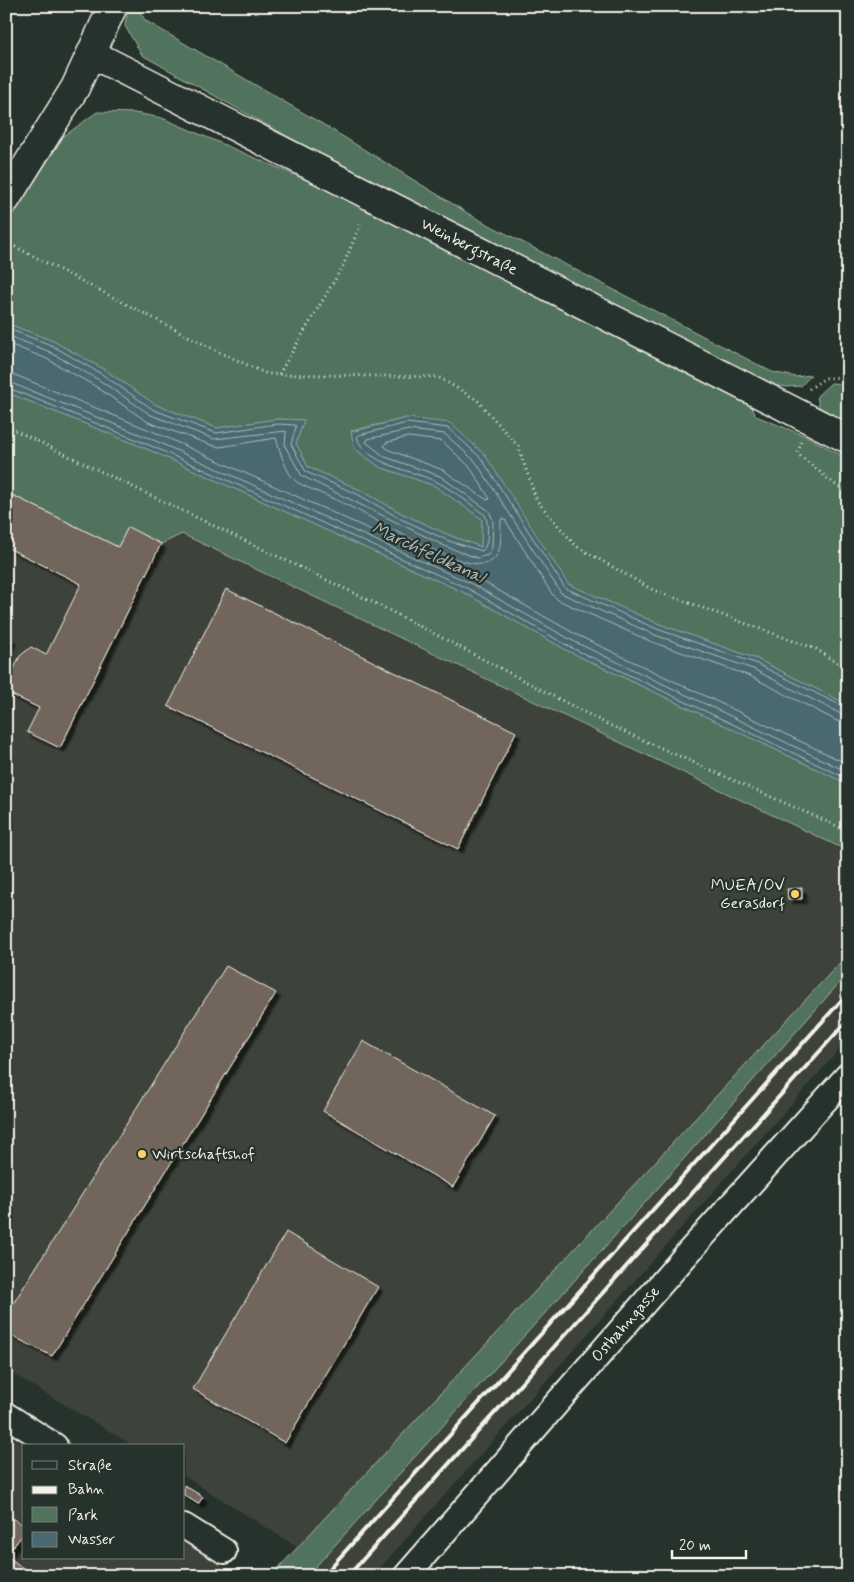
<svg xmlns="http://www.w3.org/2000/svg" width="854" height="1582" font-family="Mynerve,sans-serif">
  <defs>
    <filter id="shadow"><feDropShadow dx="4.5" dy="4.5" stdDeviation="1" flood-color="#0009"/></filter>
  </defs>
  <rect width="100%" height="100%" fill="#26332d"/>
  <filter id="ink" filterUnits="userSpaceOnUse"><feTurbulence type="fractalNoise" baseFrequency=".02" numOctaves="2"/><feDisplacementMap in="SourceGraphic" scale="10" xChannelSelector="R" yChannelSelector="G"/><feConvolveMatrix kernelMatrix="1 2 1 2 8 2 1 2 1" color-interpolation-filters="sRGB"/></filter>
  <g filter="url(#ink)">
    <g fill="#3d423b">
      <path d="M 6,451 L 848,851 L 848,954 L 299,1548 L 184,1476 L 184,1446 L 134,1446 L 6,1370 Z"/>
      <path d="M 848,973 L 848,1040 L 373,1576 L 307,1576 Z"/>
      <path d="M 6,1433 L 26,1446 L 24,1446 L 24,1558 L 184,1558 L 184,1542 L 238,1576 L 6,1576 Z"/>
    </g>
    <g fill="#51725c" stroke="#a2b2a2">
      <path d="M 128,6 L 135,6 L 146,21 L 324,125 L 474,217 L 772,372 L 796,377 L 811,375 L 801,386 L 786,387 L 769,385 L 365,180 L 142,55 L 125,26 Z"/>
      <path d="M 97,112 L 135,113 L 162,118 L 304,179 L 378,213 L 748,399 L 756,416 L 808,437 L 848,459 L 848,705 L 757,659 L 659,624 L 568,584 L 545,549 L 407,418 L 351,431 L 355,449 L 380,467 L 435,486 L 482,519 L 481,547 L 451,536 L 403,514 L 360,490 L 308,467 L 296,443 L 304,420 L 277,419 L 217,428 L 156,405 L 105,370 L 53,341 L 6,323 L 6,225 L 64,136 Z"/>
      <path d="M 831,383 L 848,384 L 848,423 L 819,407 L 817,396 Z"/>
      <path d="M 6,392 L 145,448 L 465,593 L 568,651 L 848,784 L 848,851 L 182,534 L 161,544 L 128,528 L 118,547 L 6,492 Z"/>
      <path d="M 848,954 L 848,973 L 650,1197 L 307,1576 L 271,1576 Z"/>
    </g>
    <path fill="#4a6870" stroke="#8e9fa0" d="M 6,323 L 53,341 L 105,370 L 156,405 L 217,428 L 277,419 L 304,420 L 296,443 L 308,467 L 360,490 L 403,514 L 451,536 L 481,547 L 482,519 L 435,486 L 380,467 L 355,449 L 351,432 L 407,418 L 450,423 L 485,455 L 568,584 L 659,624 L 757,659 L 848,705 L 848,784 L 568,651 L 465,593 L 145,448 L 6,392 Z"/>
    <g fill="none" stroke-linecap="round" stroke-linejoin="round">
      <g stroke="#b0bab8" stroke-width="1">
        <path d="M 6,328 L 51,345 L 103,375 L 154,410 L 216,433 L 277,424 L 295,425 L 296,427 L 291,444 L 306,472 L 357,494 L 401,519 L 449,541 L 482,551 C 489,546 489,523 485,515 C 470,504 453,490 437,482 C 415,471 364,464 357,437 L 359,435 L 407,423 L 448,428 L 481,458 L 565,588 L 657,629 L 755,663 L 848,709"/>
        <path d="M 6,335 L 48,351 L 99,380 L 151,415 L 214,439 L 286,431 L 285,446 L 302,476 L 447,547 L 477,558 L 488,555 L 492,548 L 493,520 L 489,511 L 440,476 L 385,457 L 366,442 L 368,439 L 408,430 L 445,434 L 476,462 L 561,593 L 655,635 L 753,669 L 841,714 L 848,715"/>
        <path d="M 6,343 L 45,358 L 95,386 L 148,422 L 211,445 L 220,447 L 276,438 C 281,453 285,473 298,483 C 316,492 334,498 351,507 C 374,518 468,576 490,562 C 504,554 500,533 501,520 L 504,518 L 552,594 L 558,600 L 652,642 L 750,676 L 837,721 L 848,723"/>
        <path d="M 6,373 L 15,375 L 152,431 L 473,576 L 577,635 L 848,764"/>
        <path d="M 6,381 L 149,438 L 470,583 L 573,641 L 848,772"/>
        <path d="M 6,387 L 147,444 L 467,588 L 570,647 L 848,779"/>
        <path d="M 408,437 L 442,441 L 470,467 L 490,499 L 487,500 L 443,470 L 389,450 L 384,446 L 386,443 Z"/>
      </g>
    </g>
    <g fill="#72665c" stroke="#f4f1e8" filter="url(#shadow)">
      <path d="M 6,492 L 118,547 L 128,527 L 161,544 L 60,748 L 27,732 L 39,708 L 6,692 L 6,684 L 20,656 L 31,647 L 46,655 L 81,584 L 6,547 Z"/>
      <path d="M 226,589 L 516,732 L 458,849 L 168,706 Z"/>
      <path d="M 6,636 L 12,639 L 6,651 Z"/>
      <path d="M 802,888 L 802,899 L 788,899 L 787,889 Z"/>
      <path d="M 226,966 L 276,993 L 52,1356 L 6,1333 L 6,1315 Z"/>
      <path d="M 363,1041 L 495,1116 L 453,1187 L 323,1111 Z"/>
      <path d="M 286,1232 L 378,1287 L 285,1443 L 193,1389 Z"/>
      <path d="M 184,1485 L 203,1497 L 198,1504 L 184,1495 Z"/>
      <path d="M 6,1513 L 24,1526 L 24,1533 L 6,1556 Z"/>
      <path d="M 7,1556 L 34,1576 L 6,1576 Z"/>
    </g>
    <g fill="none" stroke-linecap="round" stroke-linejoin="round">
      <g stroke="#f4f1e8" stroke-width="28">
        <g id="street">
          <path d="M 6,1415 L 55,1446"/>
          <path d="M 184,1526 L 224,1551"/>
          <path d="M 406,1576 L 687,1254 L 848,1075"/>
        </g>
      </g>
      <g stroke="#f4f1e8" stroke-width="31">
        <g id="secondary">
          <path d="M 92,54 L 848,439"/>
          <path d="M 6,199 L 75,88 L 113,6"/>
        </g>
      </g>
      <g stroke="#f4f1e8" stroke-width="3" stroke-dasharray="1 4" stroke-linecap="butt">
        <path d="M 6,242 L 217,351 L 267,374 L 438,377 L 477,400 L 518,446 L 537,501 L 576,546 L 653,590 L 816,649 L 848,670"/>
        <path d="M 279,374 L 343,266 L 362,221"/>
        <path d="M 809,389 L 825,378 L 848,377"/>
        <path d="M 6,426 L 383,607 L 607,724 L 848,831"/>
        <path d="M 801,442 L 798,454 L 837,486 L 848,491"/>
      </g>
      <use href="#street" stroke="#26332d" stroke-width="24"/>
      <use href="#secondary" stroke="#26332d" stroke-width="28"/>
      <g stroke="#f4f1e8" stroke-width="4">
        <path d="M 323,1576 L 848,993"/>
        <path d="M 348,1576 L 848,1020"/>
      </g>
    </g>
  </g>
  <g fill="#ffd166" stroke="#26332d" stroke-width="2">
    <circle cx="795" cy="894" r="5"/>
    <circle cx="142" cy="1154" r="5"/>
  </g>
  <g text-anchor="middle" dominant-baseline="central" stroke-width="4.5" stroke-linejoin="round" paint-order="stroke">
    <g font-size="16" fill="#f4f1e8" stroke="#26332d">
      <text transform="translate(469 247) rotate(27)">Weinbergstraße</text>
      <text transform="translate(626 1324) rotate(-49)">Ostbahngasse</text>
    </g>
    <g font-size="16" fill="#f4f1e8" stroke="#26332d" text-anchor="end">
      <text x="785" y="885">MUEA/OV<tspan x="785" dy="18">Gerasdorf</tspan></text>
      <text x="152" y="1154" text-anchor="start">Wirtschaftshof</text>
    </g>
    <g font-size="18" font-style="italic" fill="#b0bab8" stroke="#26332d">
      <text transform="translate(428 553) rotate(25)">Marchfeldkanal</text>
    </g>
  </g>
  <rect width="854" height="1582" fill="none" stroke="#26332d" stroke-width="25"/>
  <rect x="12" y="12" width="829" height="1557" fill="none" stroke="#f4f1e8" stroke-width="2" filter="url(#ink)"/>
  <rect x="22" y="1444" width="162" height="115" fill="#26332d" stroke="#787f78"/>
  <rect x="32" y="1461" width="25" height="8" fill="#26332d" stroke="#787f78"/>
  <text x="68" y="1470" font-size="15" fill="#f4f1e8">Straße</text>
  <rect x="32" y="1486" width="25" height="8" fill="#f4f1e8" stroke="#787f78"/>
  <text x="68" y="1494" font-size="15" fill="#f4f1e8">Bahn</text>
  <rect x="32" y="1507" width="25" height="15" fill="#51725c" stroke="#787f78"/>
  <text x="68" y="1520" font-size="15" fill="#f4f1e8">Park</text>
  <rect x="32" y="1532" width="25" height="15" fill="#4a6870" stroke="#787f78"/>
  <text x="68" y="1544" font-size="15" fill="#f4f1e8">Wasser</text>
  <path d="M672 1550v8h74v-8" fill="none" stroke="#f4f1e8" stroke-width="2.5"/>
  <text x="679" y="1550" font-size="15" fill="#f4f1e8" stroke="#26332d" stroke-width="4" paint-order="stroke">20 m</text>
</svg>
